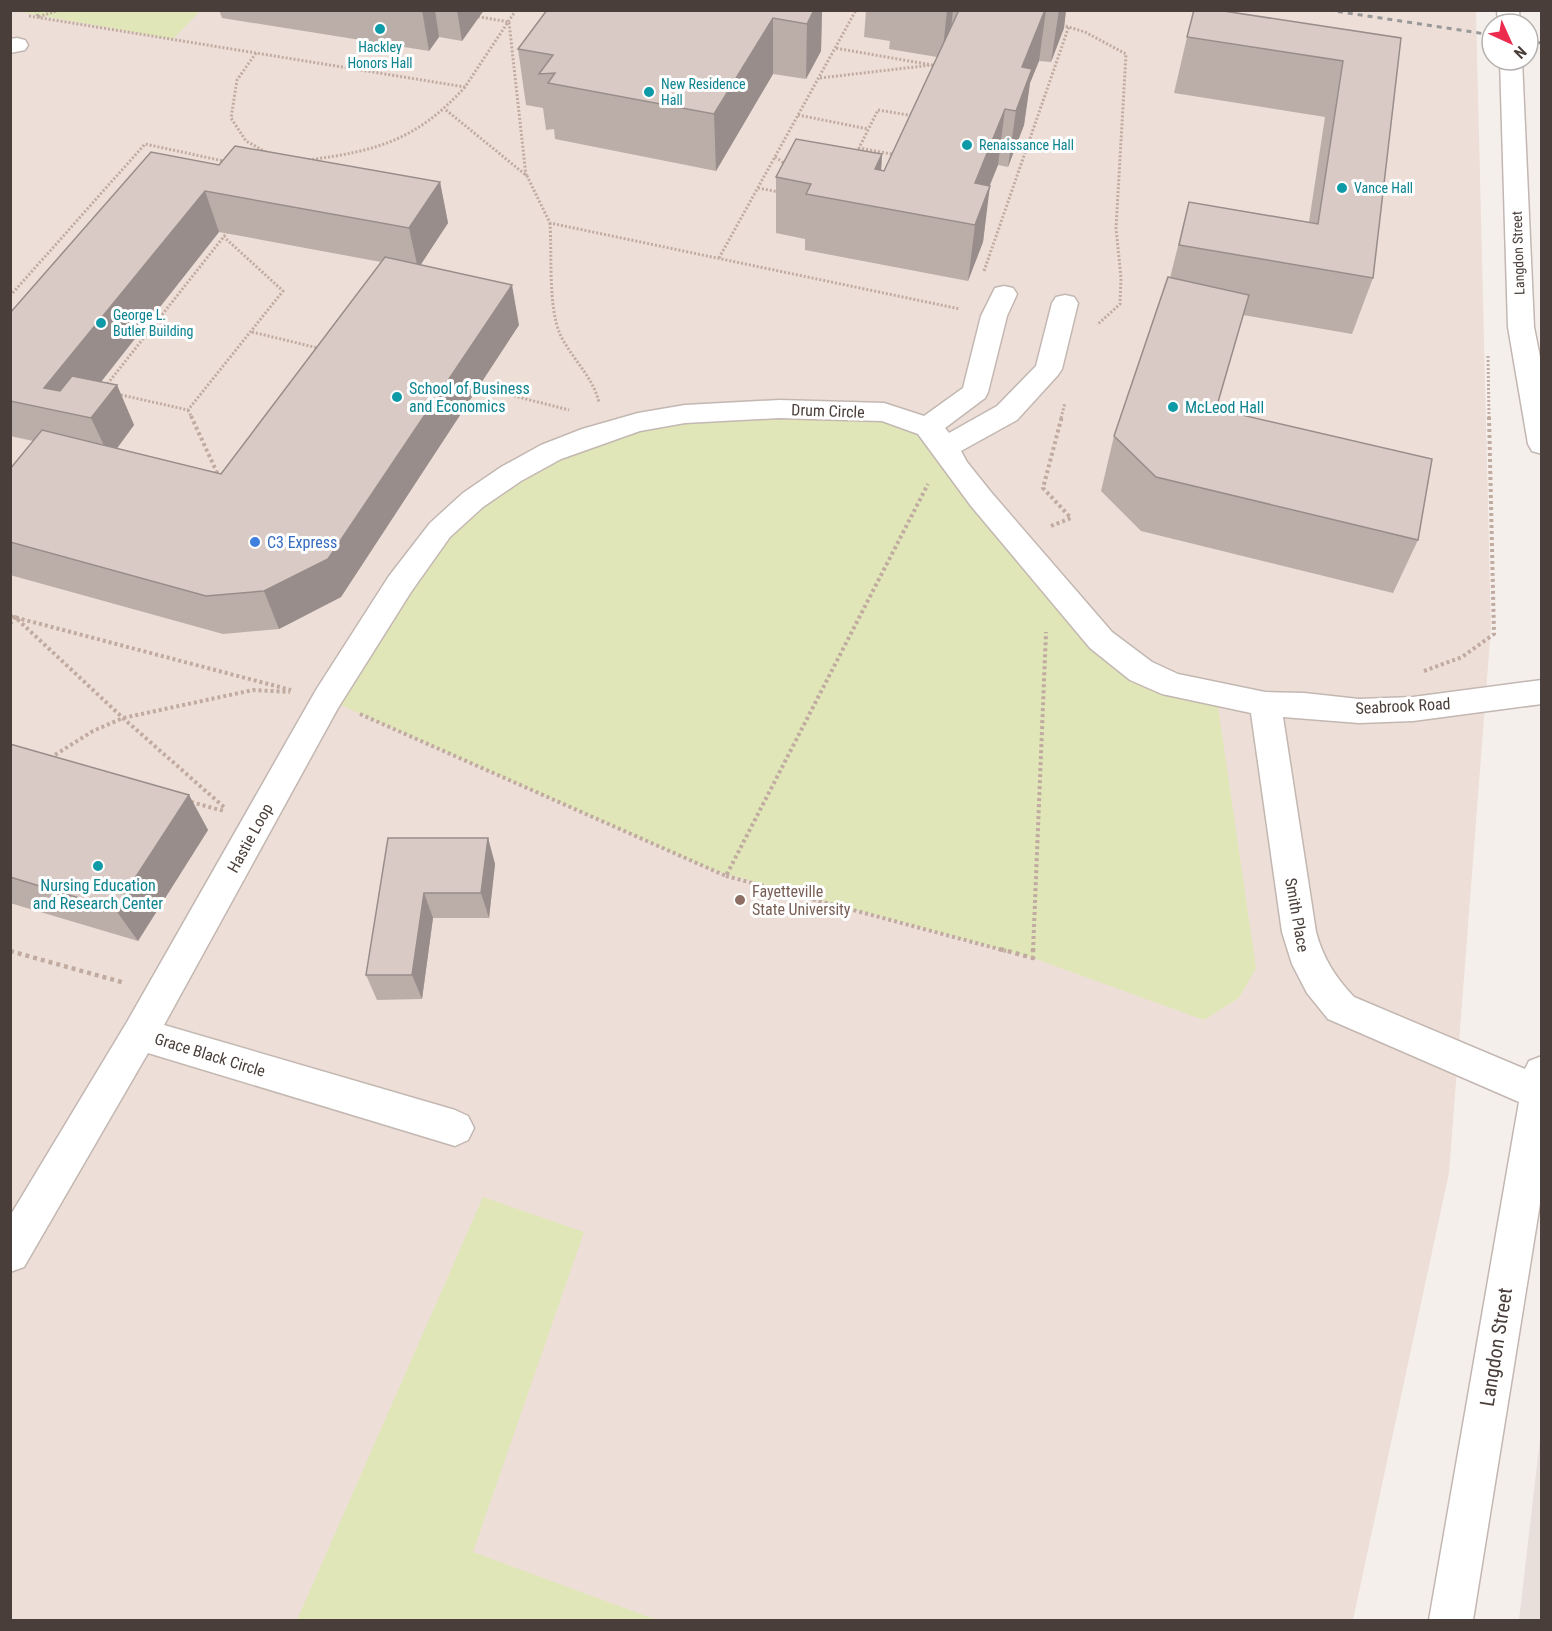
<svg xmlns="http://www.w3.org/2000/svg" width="1552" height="1631" font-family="'Roboto Condensed',sans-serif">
  <rect width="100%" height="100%" fill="#f5efec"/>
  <path fill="#e8dfda" d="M 1541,1430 L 1541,1620 L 1519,1620 Z"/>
  <path fill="#eddfd7" d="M 11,11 L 1476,11 L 1491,627 L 1449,1173 L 1353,1620 L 11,1620 Z"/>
  <g fill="#e0e6b8">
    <path d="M 15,11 L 200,10 L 200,11 L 173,39 Z"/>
    <path d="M 884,412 L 928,427 L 1101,640 L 1216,693 L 1256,968 L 1239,998 L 1204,1020 L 1033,958 L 712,870 L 327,699 L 473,500 L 638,422 Z"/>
    <path d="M 483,1197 L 584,1232 L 473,1552 L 657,1620 L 297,1620 Z"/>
  </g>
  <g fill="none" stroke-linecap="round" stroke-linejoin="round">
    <g stroke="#c3b7b2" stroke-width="3">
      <g id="minor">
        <path d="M 1497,10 L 1519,10 L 1520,24 L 1498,24 Z"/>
        <path d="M 17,38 L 25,40 L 28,45 L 25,50 L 10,53 L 10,39 Z"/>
        <path d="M 1500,60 L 1522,60 L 1534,327 L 1542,367 L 1542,454 L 1532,451 L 1528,444 L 1508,327 Z"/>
        <path d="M 1004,286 L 1013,288 L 1017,294 L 1007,316 L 988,392 L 985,398 L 945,428 L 949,433 L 997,406 L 1036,366 L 1052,303 L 1056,297 L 1065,295 L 1074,297 L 1078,303 L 1062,369 L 1058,375 L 1017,420 L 961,451 L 967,462 L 991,492 L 1112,632 L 1152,662 L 1178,674 L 1265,692 L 1304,693 L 1359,699 L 1413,697 L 1542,680 L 1542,704 L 1413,721 L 1359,723 L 1283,717 L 1316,932 C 1323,958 1335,977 1354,997 L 1525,1069 L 1529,1061 L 1542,1056 L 1542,1191 L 1473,1620 L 1429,1620 L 1519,1102 L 1328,1019 L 1307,993 L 1292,964 L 1282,932 L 1251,713 L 1162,694 L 1130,680 L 1090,648 L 971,506 L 918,434 L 882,421 L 779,418 L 685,423 L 640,431 L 561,459 L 521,481 L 483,507 L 450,537 L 411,592 L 338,708 L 164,1025 L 455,1110 L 468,1116 L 474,1128 L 468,1140 L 455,1146 L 148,1053 L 24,1267 L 10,1272 L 10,1216 L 127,1022 L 316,690 L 389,576 L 430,523 L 463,493 L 501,467 L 541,445 L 582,429 L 638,413 L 685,405 L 779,400 L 884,403 L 924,416 L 963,388 L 981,316 L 995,288 Z"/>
      </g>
    </g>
    <g stroke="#c1aba1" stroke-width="3" stroke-dasharray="2 2" stroke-linecap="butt">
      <path d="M 36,10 L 38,17 L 59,10"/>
      <path d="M 29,16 L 465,87 L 516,10"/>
      <path d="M 474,16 L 509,22 L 526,176"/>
      <path d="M 1062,25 L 1085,32 L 1126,54 L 1116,228 L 1121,278 L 1120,304 L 1097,325"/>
      <path d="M 256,53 L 237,80 L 231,118 L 246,141 L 266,152"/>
      <path d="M 820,78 L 932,65 L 835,48"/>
      <path d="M 446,110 L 527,176 L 550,223 L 960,309"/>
      <path d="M 878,110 L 920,117 L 902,156 L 859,148 Z"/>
      <path d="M 798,115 L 868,129"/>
      <path d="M 775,157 L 787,165"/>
      <path d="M 308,160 C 377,151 417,140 465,87"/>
      <path d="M 758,188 L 779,192"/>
      <path d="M 550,223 C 552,253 548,307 560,334 C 571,358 592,375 599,402"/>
      <path d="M 719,258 L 856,10"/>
      <path d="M 984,271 L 1069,26"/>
      <path d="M 10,296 L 145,144 L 228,162"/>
      <path d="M 252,332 L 322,349"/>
      <path d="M 1488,356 L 1489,418"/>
      <path d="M 475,386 L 569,410"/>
      <path d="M 105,387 L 229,230"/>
      <path d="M 117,394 L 188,410 L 283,291 L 224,237"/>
      <path d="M 188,410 L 192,418"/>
      <path d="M 1061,418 L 1065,403"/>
    </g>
    <g stroke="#c1aba1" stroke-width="4" stroke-dasharray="3 3" stroke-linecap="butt">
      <path d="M 191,416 L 219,477"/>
      <path d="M 1051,526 L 1071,518 L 1043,488 L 1062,416"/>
      <path d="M 10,616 L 291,690"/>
      <path d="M 10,624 L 15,617 L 123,718 L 225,808"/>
      <path d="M 1424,671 L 1462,657 L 1494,634 L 1489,416"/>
      <path d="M 360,714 L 726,876 L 928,484"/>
      <path d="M 50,758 L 93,731 L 123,718 L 253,690 L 290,692"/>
      <path d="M 191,802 L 224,811"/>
      <path d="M 726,876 L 1006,951"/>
      <path d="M 1033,951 L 1046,632"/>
    </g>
    <g stroke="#c1aba1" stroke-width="4.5" stroke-dasharray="4 4" stroke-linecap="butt">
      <path d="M 1000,949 L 1033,958 L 1033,949"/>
      <path d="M 10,951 L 125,983"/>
    </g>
    <use href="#minor" fill="#fff" fill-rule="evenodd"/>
    <g stroke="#999" stroke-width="3" stroke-dasharray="5 5" stroke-linecap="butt">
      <path d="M 1328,10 L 1492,35"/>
      <path d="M 1528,41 L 1542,43"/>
    </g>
  </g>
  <g fill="#bbaea9" fill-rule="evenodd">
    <path d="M 219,10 L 484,10 L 462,41 L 439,37 L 429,51 L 222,18 Z"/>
    <path d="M 822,10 L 821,51 L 806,79 L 773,74 L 716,171 L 555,139 L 554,129 L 546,130 L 543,108 L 526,105 L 518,49 Z"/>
    <path d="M 866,10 L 1066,10 L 1064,28 L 1051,62 L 1039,61 L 1030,83 L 1024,125 L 1008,167 L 998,165 L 989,186 L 983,242 L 968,281 L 805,250 L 805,239 L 776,233 L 776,177 L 882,154 L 881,170 L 884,171 L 937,57 L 889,49 L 890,41 L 864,37 Z"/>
    <path d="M 1187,37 L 1401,38 L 1373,278 L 1352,334 L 1243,315 L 1216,409 L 1418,540 L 1393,593 L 1141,531 L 1101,491 L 1114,436 L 1170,278 L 1189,202 L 1309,222 L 1325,117 L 1174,93 Z"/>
    <path d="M 219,165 L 440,182 L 448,223 L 420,265 L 519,325 L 341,597 L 279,629 L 223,634 L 10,575 L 10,469 L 33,441 L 10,436 L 10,313 ZM 219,232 L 381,262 L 221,474 L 117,448 L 134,425 L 117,385 L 100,382 Z"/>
    <path d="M 10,744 L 189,795 L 208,830 L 138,941 L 10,903 Z"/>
    <path d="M 388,838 L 488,838 L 495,864 L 489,918 L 433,918 L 422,999 L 377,1000 L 366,975 Z"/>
  </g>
  <g fill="#988d8a">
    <path d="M 422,10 L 435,10 L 439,37 L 429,51 Z"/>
    <path d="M 457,10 L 484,10 L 462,41 Z"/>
    <path d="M 814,10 L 822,10 L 821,51 L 806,79 L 807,24 Z"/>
    <path d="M 947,10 L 953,10 L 950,40 L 942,58 Z"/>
    <path d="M 1045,10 L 1046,10 L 1039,61 L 1030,83 L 1024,125 L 1008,167 L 1022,67 Z"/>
    <path d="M 1059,10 L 1066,10 L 1064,28 L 1051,62 Z"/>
    <path d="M 773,18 L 773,74 L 716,171 L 714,114 Z"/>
    <path d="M 1005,109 L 998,165 L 974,225 L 975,183 Z"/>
    <path d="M 882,154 L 879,207 L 875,169 Z"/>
    <path d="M 440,182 L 448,223 L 418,269 L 409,228 Z"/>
    <path d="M 990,186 L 983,242 L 968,281 L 975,225 Z"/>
    <path d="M 205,191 L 219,232 L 75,415 L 44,388 Z"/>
    <path d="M 512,285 L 519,325 L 341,597 L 279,629 L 264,591 Z"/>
    <path d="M 117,385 L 134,425 L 110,458 L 91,418 Z"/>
    <path d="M 189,795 L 208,830 L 138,941 L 115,909 Z"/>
    <path d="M 488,838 L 495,864 L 489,918 L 481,893 Z"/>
    <path d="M 424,893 L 433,918 L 422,999 L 412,975 Z"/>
  </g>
  <g fill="#d9cac5" stroke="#988d8a" stroke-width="1.5">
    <path d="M 547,10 L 814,10 L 807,24 L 773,18 L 714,114 L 548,83 L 555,73 L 539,74 L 553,55 L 518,49 Z"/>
    <path d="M 959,10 L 1045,10 L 1022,67 L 1032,69 L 1016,111 L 1005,109 L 975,183 L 990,186 L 975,225 L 806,194 L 811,184 L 776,177 L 796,139 L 882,154 L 875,169 L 884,171 Z"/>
    <path d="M 1194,10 L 1217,10 L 1401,38 L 1373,278 L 1179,245 L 1189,202 L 1318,224 L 1343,61 L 1187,37 Z"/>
    <path d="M 235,146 L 440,182 L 409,228 L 205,191 L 44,388 L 60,391 L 72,376 L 117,385 L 91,418 L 10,401 L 10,313 L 151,152 L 219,165 Z"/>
    <path d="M 385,257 L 512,285 L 328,559 L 264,591 L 206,596 L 10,542 L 10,469 L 42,430 L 221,474 Z"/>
    <path d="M 1168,277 L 1249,295 L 1216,409 L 1432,459 L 1418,540 L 1156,477 L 1114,436 Z"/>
    <path d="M 10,744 L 189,795 L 115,909 L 10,877 Z"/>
    <path d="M 388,838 L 488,838 L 481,893 L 424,893 L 412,975 L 366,975 Z"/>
  </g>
  <g fill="#0f9aa8" stroke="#fff" stroke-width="2">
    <circle cx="380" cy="29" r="6"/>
    <circle cx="649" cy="92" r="6"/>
    <circle cx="967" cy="145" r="6"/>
    <circle cx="1342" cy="188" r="6"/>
    <circle cx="101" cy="323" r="6"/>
    <circle cx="397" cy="397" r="6"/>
    <circle cx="1173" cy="407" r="6"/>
    <circle cx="98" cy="866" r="6"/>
  </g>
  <circle fill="#3f7fe0" stroke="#fff" stroke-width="2" cx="255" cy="542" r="6"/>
  <circle fill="#8d6e63" stroke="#fff" stroke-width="2" cx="740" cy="900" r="6"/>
  <g text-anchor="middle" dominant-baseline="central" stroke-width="6" stroke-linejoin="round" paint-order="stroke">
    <g font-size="14" fill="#0d838f" stroke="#fff" text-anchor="start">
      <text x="380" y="47" text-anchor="middle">Hackley<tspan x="380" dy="16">Honors Hall</tspan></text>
      <text x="661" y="84">New Residence<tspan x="661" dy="16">Hall</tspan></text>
      <text x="979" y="145">Renaissance Hall</text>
      <text x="1354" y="188">Vance Hall</text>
      <text x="113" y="315">George L.<tspan x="113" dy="16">Butler Building</tspan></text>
    </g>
    <g font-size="14" fill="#493e3a" stroke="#fff">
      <text transform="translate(1518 253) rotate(-92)">Langdon Street</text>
    </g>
    <g font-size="16" fill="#0d838f" stroke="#fff" text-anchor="start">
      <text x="409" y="388">School of Business<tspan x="409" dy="18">and Economics</tspan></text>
      <text x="1185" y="407">McLeod Hall</text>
      <text x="98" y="885" text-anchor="middle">Nursing Education<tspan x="98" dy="18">and Research Center</tspan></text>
    </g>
    <g font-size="16" fill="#493e3a" stroke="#fff">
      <text transform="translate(828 411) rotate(2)">Drum Circle</text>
      <text transform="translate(1403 706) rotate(-3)">Seabrook Road</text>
      <text transform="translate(250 838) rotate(-61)">Hastie Loop</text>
      <text transform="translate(1297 915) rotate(80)">Smith Place</text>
      <text transform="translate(210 1055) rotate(17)">Grace Black Circle</text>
    </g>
    <g font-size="16" fill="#366cbe" stroke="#fff" text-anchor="start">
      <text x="267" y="542">C3 Express</text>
    </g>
    <g font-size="16" fill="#785e54" stroke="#fff" text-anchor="start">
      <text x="752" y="891">Fayetteville<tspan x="752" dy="18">State University</tspan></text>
    </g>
    <g font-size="20" fill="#493e3a" stroke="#fff">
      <text transform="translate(1496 1347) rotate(-81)">Langdon Street</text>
    </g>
  </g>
  <rect width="1552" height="1631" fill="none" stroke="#493e3a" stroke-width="24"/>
  <g transform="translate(1510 42) rotate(135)"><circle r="28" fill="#ffffff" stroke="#b6b2b0" stroke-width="1.5"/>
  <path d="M0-4.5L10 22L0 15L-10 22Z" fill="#ec2b4e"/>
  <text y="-9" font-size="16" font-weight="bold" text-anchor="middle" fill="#493e3a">N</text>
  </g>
</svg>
